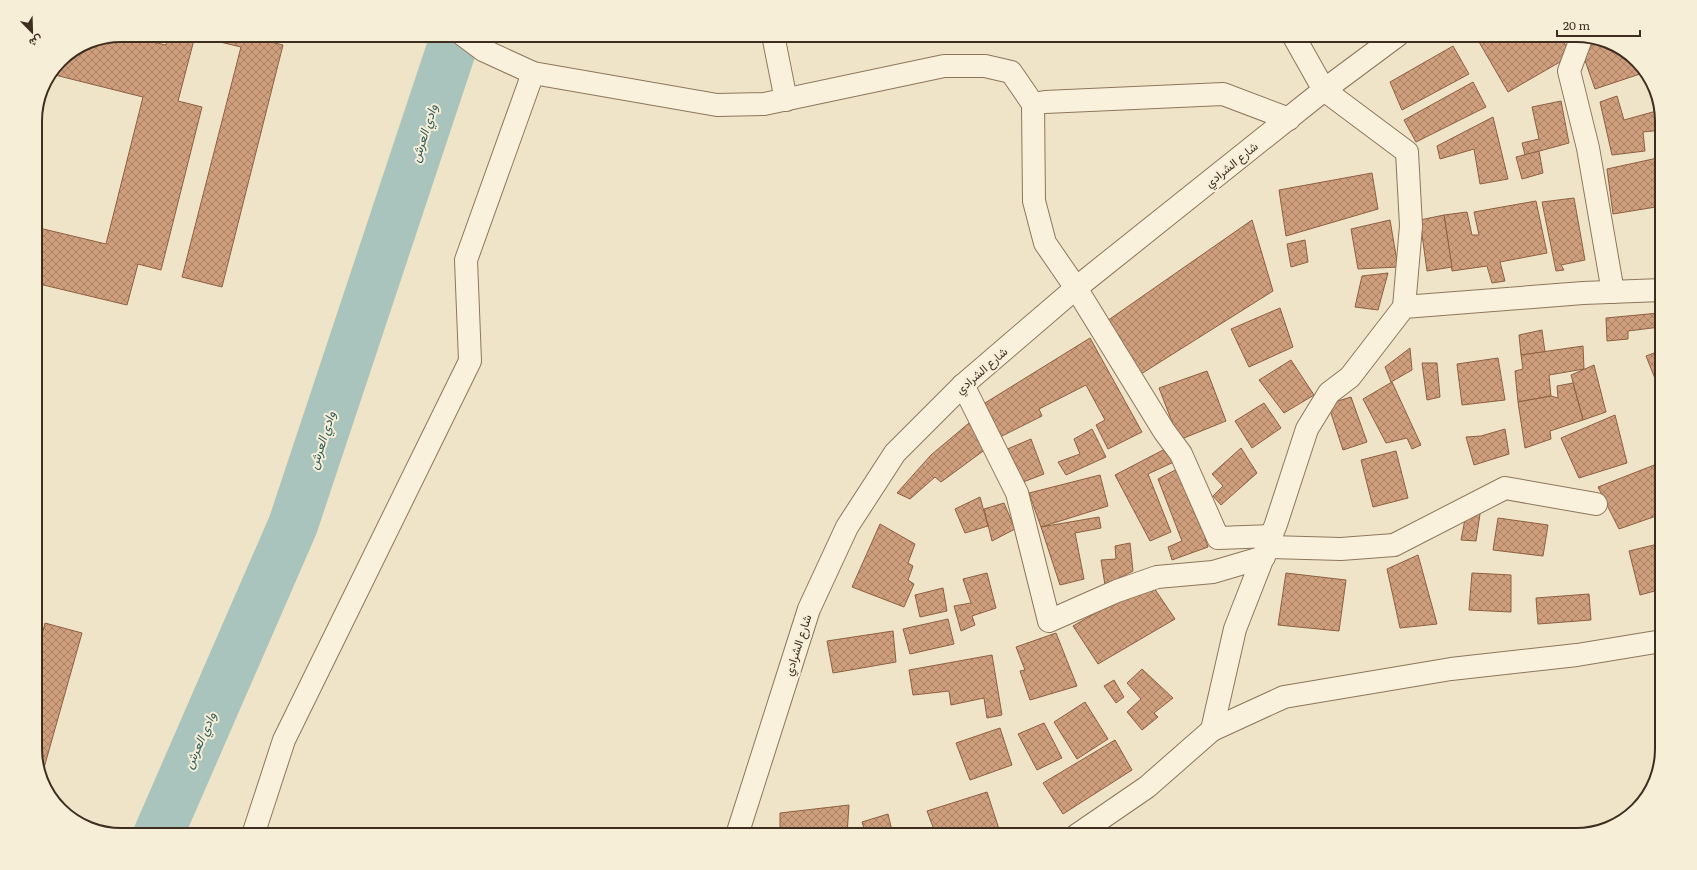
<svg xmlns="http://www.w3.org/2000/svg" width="1697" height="870" font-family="Literata,Vazirmatn,serif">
  <defs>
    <pattern id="building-cross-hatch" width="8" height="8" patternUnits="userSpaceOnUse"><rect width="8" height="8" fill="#cf9f7d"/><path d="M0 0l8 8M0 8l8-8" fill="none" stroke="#a98266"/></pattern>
  </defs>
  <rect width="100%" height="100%" fill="#f0e4c8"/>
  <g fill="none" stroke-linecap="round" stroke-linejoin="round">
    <path stroke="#a9c4bc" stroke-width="50" d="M 158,835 L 293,525 L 456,35"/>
  </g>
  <g fill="url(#building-cross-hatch)" stroke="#8d5f41">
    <path d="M 121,35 L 166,45 L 168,35 L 252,35 L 251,37 L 283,45 L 222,287 L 182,277 L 241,47 L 195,36 L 178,101 L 202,107 L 161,270 L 138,264 L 127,305 L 35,283 L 35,227 L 106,244 L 143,97 L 51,74 L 60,60 L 88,41 Z"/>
    <path d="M 1475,35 L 1559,35 L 1572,55 L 1508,92 Z"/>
    <path d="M 1604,41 L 1614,44 L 1646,72 L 1595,89 L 1581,49 Z"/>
    <path d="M 1453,46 L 1469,74 L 1402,110 L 1390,82 Z"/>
    <path d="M 1473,82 L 1486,107 L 1416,142 L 1404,120 Z"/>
    <path d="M 1617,96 L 1624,120 L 1660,110 L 1662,130 L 1643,132 L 1645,151 L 1612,155 L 1600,102 Z"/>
    <path d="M 1561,101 L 1569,143 L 1525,155 L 1522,143 L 1539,139 L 1532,107 Z"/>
    <path d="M 1493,117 L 1508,179 L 1480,184 L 1474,149 L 1440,159 L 1437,146 Z"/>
    <path d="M 1539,151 L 1543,173 L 1522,179 L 1516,157 Z"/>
    <path d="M 1662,157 L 1662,206 L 1613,214 L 1607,169 Z"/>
    <path d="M 1372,173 L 1378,209 L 1286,236 L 1279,190 Z"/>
    <path d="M 1574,198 L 1585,260 L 1561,265 L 1564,270 L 1556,271 L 1542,202 Z"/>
    <path d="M 1536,201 L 1547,253 L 1500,262 L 1505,281 L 1492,283 L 1487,266 L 1452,271 L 1444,215 L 1467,212 L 1472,235 L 1479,235 L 1474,212 Z"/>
    <path d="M 1444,215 L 1452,267 L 1427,271 L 1420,220 Z"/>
    <path d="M 1252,220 L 1273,291 L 1141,374 L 1107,321 Z"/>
    <path d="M 1390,220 L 1398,267 L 1358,269 L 1351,229 Z"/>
    <path d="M 1305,240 L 1308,262 L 1291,267 L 1287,244 Z"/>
    <path d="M 1388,273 L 1378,310 L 1355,307 L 1362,276 Z"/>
    <path d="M 1280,308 L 1293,347 L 1249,367 L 1231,329 Z"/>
    <path d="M 1659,313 L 1660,327 L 1628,331 L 1628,339 L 1607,341 L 1606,318 Z"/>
    <path d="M 1542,330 L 1545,352 L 1521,355 L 1519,335 Z"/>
    <path d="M 1090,338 L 1142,432 L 1108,449 L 1096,425 L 1105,420 L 1086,385 L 1039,409 L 1042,416 L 1000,437 L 985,403 Z"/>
    <path d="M 1583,346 L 1584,369 L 1549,375 L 1551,396 L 1518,402 L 1515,371 L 1523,369 L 1521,355 Z"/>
    <path d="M 1410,348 L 1412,370 L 1391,382 L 1385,367 Z"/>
    <path d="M 1662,350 L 1662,396 L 1646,356 Z"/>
    <path d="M 1498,358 L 1505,400 L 1462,405 L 1457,364 Z"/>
    <path d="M 1291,360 L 1314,395 L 1284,413 L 1259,380 Z"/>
    <path d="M 1422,363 L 1437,363 L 1440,397 L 1427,400 Z"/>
    <path d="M 1594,365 L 1606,412 L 1583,420 L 1571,375 Z"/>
    <path d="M 1207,371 L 1226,421 L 1179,440 L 1159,388 Z"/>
    <path d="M 1392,382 L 1421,445 L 1412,449 L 1407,438 L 1386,443 L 1363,399 Z"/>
    <path d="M 1573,383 L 1583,420 L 1550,431 L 1551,439 L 1525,448 L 1518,402 L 1551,396 L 1558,398 L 1557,386 Z"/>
    <path d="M 1351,397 L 1367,442 L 1343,450 L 1328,404 Z"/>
    <path d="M 1264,403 L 1281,428 L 1252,448 L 1235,421 Z"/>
    <path d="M 1615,415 L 1627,463 L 1579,478 L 1561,438 Z"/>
    <path d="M 975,418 L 990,446 L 941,482 L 935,477 L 910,499 L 897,493 L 931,455 Z"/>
    <path d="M 1092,429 L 1106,457 L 1066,475 L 1058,462 L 1080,454 L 1074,439 Z"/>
    <path d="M 1505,429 L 1509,454 L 1474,465 L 1466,437 L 1481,436 Z"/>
    <path d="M 1031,439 L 1044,474 L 1018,484 L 1005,450 Z"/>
    <path d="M 1167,448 L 1176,461 L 1148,474 L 1171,532 L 1150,541 L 1115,475 Z"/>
    <path d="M 1241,448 L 1257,473 L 1221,505 L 1213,496 L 1223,486 L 1212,474 Z"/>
    <path d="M 1396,451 L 1408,498 L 1373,507 L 1361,460 Z"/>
    <path d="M 1662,462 L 1662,514 L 1619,529 L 1598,487 Z"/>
    <path d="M 1183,466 L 1208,547 L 1172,560 L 1168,547 L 1182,541 L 1158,479 Z"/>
    <path d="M 1100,475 L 1108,506 L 1041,527 L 1029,493 Z"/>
    <path d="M 980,497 L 988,526 L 965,533 L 955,509 Z"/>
    <path d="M 1004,503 L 1015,529 L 992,541 L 984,509 Z"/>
    <path d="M 1466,514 L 1480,514 L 1476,541 L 1461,540 Z"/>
    <path d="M 1099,517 L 1101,528 L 1075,533 L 1084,579 L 1060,585 L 1041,527 Z"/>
    <path d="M 1498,518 L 1548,525 L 1543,556 L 1493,550 Z"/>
    <path d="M 880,524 L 915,544 L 908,563 L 913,566 L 908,580 L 914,584 L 904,607 L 852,587 Z"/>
    <path d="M 1130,543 L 1133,571 L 1105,585 L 1101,560 L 1116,559 L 1115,546 Z"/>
    <path d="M 1662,543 L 1662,589 L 1640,595 L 1629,551 Z"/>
    <path d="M 1418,555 L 1437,624 L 1400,628 L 1387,569 Z"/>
    <path d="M 987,573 L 996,608 L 972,616 L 975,625 L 961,631 L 954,606 L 971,603 L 963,579 Z"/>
    <path d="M 1286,573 L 1346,580 L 1339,631 L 1278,625 Z"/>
    <path d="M 1472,573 L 1511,575 L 1511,612 L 1469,610 Z"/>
    <path d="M 1150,582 L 1175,619 L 1098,664 L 1073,626 Z"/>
    <path d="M 943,588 L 947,611 L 920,617 L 915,595 Z"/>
    <path d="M 1589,594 L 1591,620 L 1538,624 L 1536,598 Z"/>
    <path d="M 948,619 L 954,644 L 910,654 L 903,629 Z"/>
    <path d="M 45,623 L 82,633 L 42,775 L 35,755 L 35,658 L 37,652 L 35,651 L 35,629 L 43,631 Z"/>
    <path d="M 893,631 L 896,662 L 833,673 L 827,641 Z"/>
    <path d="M 1056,633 L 1077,686 L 1030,700 L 1020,671 L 1025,670 L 1016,647 Z"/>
    <path d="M 992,655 L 1002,715 L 987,718 L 984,698 L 951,705 L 949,691 L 913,695 L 909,670 Z"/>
    <path d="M 1142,669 L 1173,698 L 1154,713 L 1158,717 L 1142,730 L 1127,712 L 1141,699 L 1127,683 Z"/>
    <path d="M 1114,680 L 1124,697 L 1116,703 L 1104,686 Z"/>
    <path d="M 1085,702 L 1108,739 L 1077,759 L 1054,722 Z"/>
    <path d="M 1044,723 L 1062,758 L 1037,770 L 1018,734 Z"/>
    <path d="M 1000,728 L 1012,765 L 970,780 L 956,743 Z"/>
    <path d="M 1115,740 L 1132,770 L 1063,814 L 1043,783 Z"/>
    <path d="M 987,792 L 999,829 L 982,835 L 936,835 L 927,811 Z"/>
    <path d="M 849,805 L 847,835 L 780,835 L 780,813 Z"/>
    <path d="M 888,814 L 893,835 L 866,835 L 862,822 Z"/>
  </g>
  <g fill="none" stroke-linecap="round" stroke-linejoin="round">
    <g stroke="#8d765c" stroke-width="24">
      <g id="minor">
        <path d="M 463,35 L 483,50 L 533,73 L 717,105 L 764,104 L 944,66 L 985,66 L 1011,72 L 1033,104 L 1034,201 L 1045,243 L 1076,288 L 1164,431 L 1181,454 L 1218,538 L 1272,536"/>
        <path d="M 773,35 L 786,100"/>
        <path d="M 1293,35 L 1324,90 L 1407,152 L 1411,226 L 1404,307"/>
        <path d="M 1582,36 L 1569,71 L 1588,148 L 1613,292"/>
        <path d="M 1033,104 L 1045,102 L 1223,94 L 1289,119"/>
        <path d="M 963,385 L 1017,493 L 1049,621 L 1117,591 L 1157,577 L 1213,572 L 1264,557"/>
        <path d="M 1268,547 L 1341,549 L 1394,545 L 1505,488 L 1596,504"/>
        <path d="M 1212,730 L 1235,629 L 1276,524 L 1307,429 L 1329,393 L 1350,377 L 1404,307 L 1583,293 L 1662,290"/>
        <path d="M 253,835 L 284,740 L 470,361 L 466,260 L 533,73"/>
        <path d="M 737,835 L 809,609 L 847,527 L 895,453 L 963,385 L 1076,288 L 1324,90 L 1398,35"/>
        <path d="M 1077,835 L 1147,787 L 1212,730 L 1284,697 L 1451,669 L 1577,655 L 1662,641"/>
      </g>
    </g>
    <use href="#minor" stroke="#faf1dc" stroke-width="22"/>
  </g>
  <g text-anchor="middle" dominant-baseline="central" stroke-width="4" stroke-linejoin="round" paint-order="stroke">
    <g font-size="12" fill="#3d2e20" stroke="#f7eed8">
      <text transform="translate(1231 164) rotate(-39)">شارع الشرادي</text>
      <text transform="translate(981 370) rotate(-41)">شارع الشرادي</text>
      <text transform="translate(797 645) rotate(-72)">شارع الشرادي</text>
    </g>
    <g font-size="13" font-style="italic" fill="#2f5d5a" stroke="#f7eed8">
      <text transform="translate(423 133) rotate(-72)">وادي العرش</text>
      <text transform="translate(321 440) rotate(-72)">وادي العرش</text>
      <text transform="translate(199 740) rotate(-66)">وادي العرش</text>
    </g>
  </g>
  <path d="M0 0H1697V870H0ZM121 42H1576A79 79 0 0 1 1655 121V749A79 79 0 0 1 1576 828H121A79 79 0 0 1 42 749V121A79 79 0 0 1 121 42Z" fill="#f7eed8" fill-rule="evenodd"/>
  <path fill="none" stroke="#3d2e20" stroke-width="2" d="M121 42H1576A79 79 0 0 1 1655 121V749A79 79 0 0 1 1576 828H121A79 79 0 0 1 42 749V121A79 79 0 0 1 121 42Z"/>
  <g transform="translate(32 32) rotate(157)" stroke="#f7eed8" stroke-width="3" paint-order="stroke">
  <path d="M0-3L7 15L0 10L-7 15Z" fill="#3d2e20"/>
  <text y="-6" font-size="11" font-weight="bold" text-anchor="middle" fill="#3d2e20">ش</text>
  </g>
  <path d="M1557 30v6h83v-6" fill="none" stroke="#3d2e20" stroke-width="2"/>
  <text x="1563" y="30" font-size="12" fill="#3d2e20" stroke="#f7eed8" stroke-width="3" paint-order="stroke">20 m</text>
</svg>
